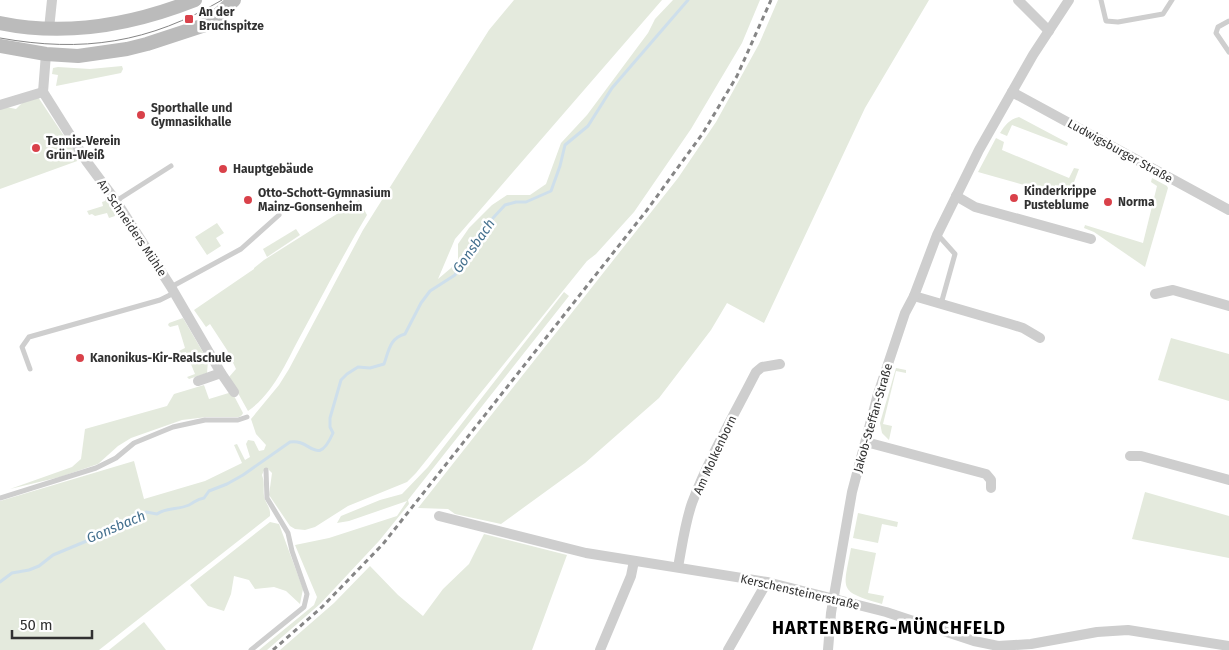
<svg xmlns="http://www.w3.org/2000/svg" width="1229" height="650" font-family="'Fira Sans',sans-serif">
  <rect width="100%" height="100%" fill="#fff"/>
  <g fill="#e4eadd">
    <path d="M 514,0 L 662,0 L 455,239 L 438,279 L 451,268 L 458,259 L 458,244 L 469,228 L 492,205 L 507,195 L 530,195 L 546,184 L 561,143 L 587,115 L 648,33 L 655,19 L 673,0 L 760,0 L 742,43 L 691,129 L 634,212 L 596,254 L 587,261 L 416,473 L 407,482 L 348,506 L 315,527 L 305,530 L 295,529 L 290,526 L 269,495 L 272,473 L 268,469 L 264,470 L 262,475 C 265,484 263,487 264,496 C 265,503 271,507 270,516 L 99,650 L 0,650 L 0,501 L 134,461 L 144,499 L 205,481 L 242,463 L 234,445 L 237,444 L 245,460 L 250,457 L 246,444 L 248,440 L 254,441 L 259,451 L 264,450 L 266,445 L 256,434 L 251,419 L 279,385 L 289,369 L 363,230 L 489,30 Z"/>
    <path d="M 778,0 L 929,0 L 865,108 L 764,323 L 727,303 L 711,330 L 659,398 L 585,463 L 501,524 L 455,514 L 448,509 L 418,508 L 678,178 L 716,122 L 759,44 Z"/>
    <path d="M 122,66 L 123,69 L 121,73 L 56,86 L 58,75 L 52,74 L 53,68 L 58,67 L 90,69 Z"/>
    <path d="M 38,97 L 80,160 L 0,189 L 0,109 L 6,107 L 16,109 L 23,102 Z"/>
    <path d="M 1019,117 L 1068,143 L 1067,146 L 1012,125 L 1007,136 L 1000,133 C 1005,125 1010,119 1019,117 Z"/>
    <path d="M 996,138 L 1004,142 L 1002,150 L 1069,178 L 1074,168 L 1079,169 L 1071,190 L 1055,185 L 1053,193 L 978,172 Z"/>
    <path d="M 1152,178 L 1167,186 L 1168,188 L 1145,267 L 1094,232 L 1084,228 L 1085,225 L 1143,243 L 1157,186 L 1151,182 Z"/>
    <path d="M 105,198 L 113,209 L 115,216 L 109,218 L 107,213 L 95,216 L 92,214 L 89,215 L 87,211 L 103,206 L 102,202 L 105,201 Z"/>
    <path d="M 359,200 L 367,215 C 344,253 324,293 302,333 C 287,360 275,392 248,411 L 229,377 L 236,369 L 227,350 L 210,324 L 206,327 L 194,310 L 254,269 L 254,268 L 264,260 Z"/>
    <path d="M 217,223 L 224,233 L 216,238 L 221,246 L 207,255 L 195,237 Z"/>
    <path d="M 296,229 L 300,235 L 267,257 L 263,249 Z"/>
    <path d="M 564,292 L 569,296 L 408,500 L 409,504 L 379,541 L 320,604 L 267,650 L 259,650 L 314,605 L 317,597 L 295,545 L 329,538 L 397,516 L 407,501 L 349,521 L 337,523 L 341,516 L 380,500 L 402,494 L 428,467 Z"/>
    <path d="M 183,318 L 208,361 L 207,373 L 189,379 L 187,377 L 195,374 L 186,352 L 178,354 L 177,352 L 185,348 L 178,325 L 170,327 L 168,325 L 169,323 Z"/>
    <path d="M 1171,338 L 1229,354 L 1229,401 L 1158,380 Z"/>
    <path d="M 896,368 L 906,370 L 906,373 L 896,371 L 883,424 L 892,426 L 889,440 L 882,433 L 880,423 Z"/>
    <path d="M 204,385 L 209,399 L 232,392 L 243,413 L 242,415 L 239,417 L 207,417 L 182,420 L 131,438 L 118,446 L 98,464 L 60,477 L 10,489 L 72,467 L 81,459 L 85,429 L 167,406 L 174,394 Z"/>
    <path d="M 1145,492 L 1229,516 L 1229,558 L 1132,539 Z"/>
    <path d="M 858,513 L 898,522 L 897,527 L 882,524 L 878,543 L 853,538 Z"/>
    <path d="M 270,522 L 279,524 L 303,589 L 300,604 L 286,591 L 274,587 L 255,589 L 249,580 L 234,576 L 231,594 L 224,611 L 208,606 L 190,585 Z"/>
    <path d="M 484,534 L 567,555 L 532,650 L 280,650 L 334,603 L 370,566 L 398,595 L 423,616 L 443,589 L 469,564 Z"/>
    <path d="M 851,548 L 876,553 L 868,593 L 884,596 L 882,604 C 838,591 843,591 851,548 Z"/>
    <path d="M 144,622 L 166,650 L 109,650 Z"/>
  </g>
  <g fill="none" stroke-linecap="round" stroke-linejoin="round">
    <path stroke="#cedfeb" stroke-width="3" d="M 0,582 L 12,573 L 29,570 L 39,566 L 53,555 L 113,530 L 146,512 L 157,514 C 167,507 178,510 189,505 C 195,502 197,499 204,498 L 209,491 L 227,484 L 243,475 L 290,442 C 311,438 317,469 333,433 L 330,427 L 330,418 L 341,380 L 347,374 L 358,367 L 370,368 L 384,364 C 389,350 390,338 405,334 L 421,303 L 430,291 L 455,275 L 462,259 L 476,247 L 493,218 L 505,205 L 516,202 L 526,202 L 551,191 L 560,166 L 565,145 L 588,126 L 612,88 L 688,0"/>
    <g stroke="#cecece" stroke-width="5">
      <path d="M 1101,0 L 1106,21 L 1118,22 L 1163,14 L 1172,0"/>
      <path d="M 1229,21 L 1218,27 L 1216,33 L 1229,52"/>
      <path d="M 116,201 L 171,166"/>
      <path d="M 938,235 L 955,254 L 941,304"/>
      <path d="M 171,287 L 241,249 L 279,215"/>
      <path d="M 30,369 L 22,347 L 29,337 L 160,300 L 174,293"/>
      <path d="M 0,498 L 96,468 L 116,458 L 134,443 L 173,427 L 205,420 L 238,420 L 247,417"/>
      <path d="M 251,650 L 304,607 L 307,594 L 292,551 L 288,533 L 267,498 L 266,470"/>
    </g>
    <g stroke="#cecece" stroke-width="10">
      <path d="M 1018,0 L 1049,31"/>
      <path d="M 49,29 L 52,0"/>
      <path d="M 46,54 L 43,92 L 87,162 L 116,201 L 171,287 L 221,373 L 234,392"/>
      <path d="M 1012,92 L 1229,210"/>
      <path d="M 0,105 L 43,92"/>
      <path d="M 956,196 L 975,207 L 1091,239"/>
      <path d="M 1155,294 L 1173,290 L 1229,306"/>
      <path d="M 914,296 L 1010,324 L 1023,328 L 1040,338"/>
      <path d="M 198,381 L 221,373"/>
      <path d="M 866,442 L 986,474 L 991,480 L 991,488"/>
      <path d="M 1130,456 L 1141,456 L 1229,480"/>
      <path d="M 439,516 L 586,553 L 767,582 L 886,612 L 974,641 L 998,646 L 1031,644 L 1097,632 L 1128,630 L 1229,646"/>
      <path d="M 678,567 C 682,546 685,523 692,503 C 709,458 734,415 756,372 L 762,367 L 780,364"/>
      <path d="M 600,650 L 631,576 L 634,561"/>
      <path d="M 728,650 L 767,582"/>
      <path d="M 828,650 L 831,613 L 852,492 L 878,394 L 905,313 L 914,296 L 937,235 L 979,150 L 1033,55 L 1069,0"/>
    </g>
    <g stroke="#bbb" stroke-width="14">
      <path d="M 0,23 C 67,37 132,25 195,0"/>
      <path d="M 0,46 L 46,54 L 78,56 L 127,49 L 147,44 L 208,24 L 234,0"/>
    </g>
    <path stroke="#868686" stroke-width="1" d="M 0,38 C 83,53 149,43 222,0"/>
    <path stroke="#868686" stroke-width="3" stroke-dasharray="5 4" stroke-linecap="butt" d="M 273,650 L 322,607 L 383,544 L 647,210 L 703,133 L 737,76 L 771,0"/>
  </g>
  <g fill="#d9414a" stroke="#fff" stroke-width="2">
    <rect x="184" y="14" width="10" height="10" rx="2.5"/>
    <circle cx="141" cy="115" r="5"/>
    <circle cx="36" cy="148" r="5"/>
    <circle cx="223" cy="169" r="5"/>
    <circle cx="1014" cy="198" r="5"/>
    <circle cx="248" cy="200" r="5"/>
    <circle cx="1108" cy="202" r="5"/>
    <circle cx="80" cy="358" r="5"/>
  </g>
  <g text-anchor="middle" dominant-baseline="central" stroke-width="5" stroke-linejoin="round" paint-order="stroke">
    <g font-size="12" font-weight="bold" fill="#313131" stroke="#fff" text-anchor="start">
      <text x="199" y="12">An der<tspan x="199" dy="14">Bruchspitze</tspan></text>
      <text x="151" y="108">Sporthalle und<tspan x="151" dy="14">Gymnasikhalle</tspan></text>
      <text x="46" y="141">Tennis-Verein<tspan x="46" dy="14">Grün-Weiß</tspan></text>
      <text x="233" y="169">Hauptgebäude</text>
      <text x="1024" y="191">Kinderkrippe<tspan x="1024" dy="14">Pusteblume</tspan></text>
      <text x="258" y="193">Otto-Schott-Gymnasium<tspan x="258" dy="14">Mainz-Gonsenheim</tspan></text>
      <text x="1118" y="202">Norma</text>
      <text x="90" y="358">Kanonikus-Kir-Realschule</text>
    </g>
    <g font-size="12" fill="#313131" stroke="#fff">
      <text transform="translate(1120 151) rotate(29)">Ludwigsburger Straße</text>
      <text transform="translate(132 228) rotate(56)">An Schneiders Mühle</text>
      <text transform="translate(873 418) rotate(-74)">Jakob-Steffan-Straße</text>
      <text transform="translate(715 455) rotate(-65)">Am Molkenborn</text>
      <text transform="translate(800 592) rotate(13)">Kerschensteinerstraße</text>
    </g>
    <g font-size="14" font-style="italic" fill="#44708e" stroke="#fff">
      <text transform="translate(474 246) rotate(-55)">Gonsbach</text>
      <text transform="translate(116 527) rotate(-23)">Gonsbach</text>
    </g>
    <g font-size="18" font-weight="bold" letter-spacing="1" fill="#000" stroke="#fff">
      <text x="889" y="628">HARTENBERG-MÜNCHFELD</text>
    </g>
  </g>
  <path d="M12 630v8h80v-8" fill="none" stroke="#313131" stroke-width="2.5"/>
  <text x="20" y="630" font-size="15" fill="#313131" stroke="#ffffff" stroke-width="4" paint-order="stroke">50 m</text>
</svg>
